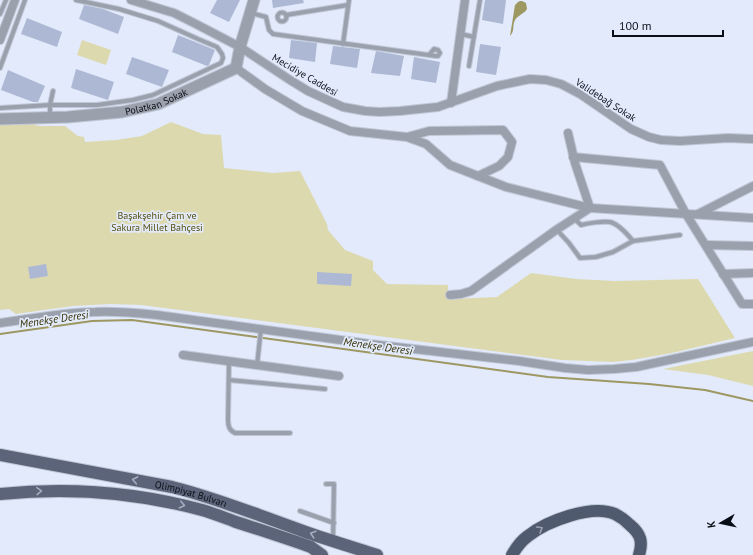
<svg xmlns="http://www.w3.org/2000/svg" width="753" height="555" font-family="'PT Sans',sans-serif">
  <rect width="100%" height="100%" fill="#e2eafb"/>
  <g fill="#ddd9af">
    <path d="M 82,40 L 111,50 L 106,65 L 77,55 Z"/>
    <path d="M 171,122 L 203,134 L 221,135 L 224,168 L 273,173 L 300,171 L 327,224 L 328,230 L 345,250 L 373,261 L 373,270 L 387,284 L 448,285 L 449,299 L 497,297 L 531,273 L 576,279 L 615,281 L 698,279 L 735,338 L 672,353 L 632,360 L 613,362 L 562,360 L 141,305 L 111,304 L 73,306 L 16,314 L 9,309 L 0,310 L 0,125 L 32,124 L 40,126 L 65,126 L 78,136 L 84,137 L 85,142 L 116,140 L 142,136 Z"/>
    <path d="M 753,351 L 753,386 L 708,375 L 663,369 Z"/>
  </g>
  <path fill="#9d9762" d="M 520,1 L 522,1 L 526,3 L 527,9 C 524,14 518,15 515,20 C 512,26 515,31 510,36 L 515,5 L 518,2 Z"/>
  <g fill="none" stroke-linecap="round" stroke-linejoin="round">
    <path stroke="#9d9762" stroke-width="2" d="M 0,334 L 92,321 L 132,320 L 548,377 L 649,384 L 705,390 L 753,401"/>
  </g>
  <g fill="#adb9d4">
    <path d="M 217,0 L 240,0 L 229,22 L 210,13 Z"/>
    <path d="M 272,0 L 303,0 L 304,3 L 273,8 Z"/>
    <path d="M 485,0 L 506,0 L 503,24 L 482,20 Z"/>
    <path d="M 84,5 L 103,9 L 124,17 L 118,34 L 79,19 Z"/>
    <path d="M 27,18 L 62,32 L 57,47 L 21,34 Z"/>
    <path d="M 178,35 L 215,50 L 209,65 L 207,66 L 172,52 Z"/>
    <path d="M 291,40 L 317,43 L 315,62 L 289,58 Z"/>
    <path d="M 480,44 L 501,47 L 496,75 L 476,72 Z"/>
    <path d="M 333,46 L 360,49 L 357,68 L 330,64 Z"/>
    <path d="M 376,51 L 404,56 L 400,76 L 371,73 Z"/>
    <path d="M 132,57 L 169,70 L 162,87 L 126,74 Z"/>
    <path d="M 414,57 L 440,62 L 436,83 L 411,79 Z"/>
    <path d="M 76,69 L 114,82 L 108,100 L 71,88 Z"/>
    <path d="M 8,70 L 45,86 L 38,102 L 33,102 L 1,90 Z"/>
    <path d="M 46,264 L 48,276 L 30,279 L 28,267 Z"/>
    <path d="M 317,272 L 352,274 L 351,286 L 317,284 Z"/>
  </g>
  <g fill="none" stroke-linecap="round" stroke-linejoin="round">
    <g stroke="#bfc7d6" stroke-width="6">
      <g id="service">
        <circle cx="282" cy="17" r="4.5"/>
        <path d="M 251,13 L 266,17 L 269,30 L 273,34 L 436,56 L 438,56 L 440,53 L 438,50 L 434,49 L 429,55"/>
        <path d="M 0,14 L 6,0"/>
        <path d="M 286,15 L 348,5"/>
        <path d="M 461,34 L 474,37"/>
        <path d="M 343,44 L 349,0"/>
        <path d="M 469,66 L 480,0"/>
        <path d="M 0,68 L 25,0"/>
        <path d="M 0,108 L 50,105 L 97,105 L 133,100 L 153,95 L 221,63 L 223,58 L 222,54 L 217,47 L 198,39 L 158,21 L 119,9 L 76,0"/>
        <path d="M 50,117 L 50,105 L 53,91"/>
        <path d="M 574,218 L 581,225 C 588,223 603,221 610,222 C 619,224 628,235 633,241"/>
        <path d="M 557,230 L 569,243 L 580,258 L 596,257 L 613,252 L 633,241 L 680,235"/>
        <path d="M 229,361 L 228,419 C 228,426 229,430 235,433 L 290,433"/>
        <path d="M 257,365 L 261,329"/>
        <path d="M 229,380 L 325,389"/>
        <path d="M 326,484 L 334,484 L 333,540"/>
        <path d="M 300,511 L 334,523"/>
      </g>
    </g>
    <g stroke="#bfc7d6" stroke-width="10">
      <g id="minor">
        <path d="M 131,0 L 174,13 L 194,23 L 240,47 L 290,80 L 308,91 L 343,107 L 365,111 L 380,112 L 400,111 L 438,107 L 497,86 L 530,79 L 546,80 L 561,84 L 580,94 L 631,129 L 649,137 L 661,140 L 680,141 L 728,138 L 753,139"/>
        <path d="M 0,40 L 15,0"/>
        <path d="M 236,68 L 265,89 L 302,111 L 350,131 L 407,137 L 426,144 L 450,165 L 506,187 L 590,208 L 753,218"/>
        <path d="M 451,103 L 465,0"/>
        <path d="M 407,137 L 429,131 L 503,130 L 512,142 L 508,157 L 499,166 L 478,176"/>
        <path d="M 573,157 L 660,165 L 686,214 L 742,304 L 753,304"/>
        <path d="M 698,214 L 753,186"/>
        <path d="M 706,245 L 753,246"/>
        <path d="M 723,274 L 753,273"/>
        <path d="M 450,295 L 461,294 L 471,291 L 556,230 L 590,208 L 575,163 L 568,133"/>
        <path d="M 0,323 C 31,319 64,312 95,312 C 116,311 137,313 157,315 L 370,344 L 519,361 L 565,368 L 588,370 L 614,369 L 636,367 L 753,342"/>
        <path d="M 183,355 L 257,365 L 339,376"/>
      </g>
    </g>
    <g stroke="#bfc7d6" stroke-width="13">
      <g id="tertiary">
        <path id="s1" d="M 0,119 L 68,117 L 122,112 L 158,104 L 236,68 L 240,47 L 254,0"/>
      </g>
    </g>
    <g stroke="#bfc7d6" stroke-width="14">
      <g id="primary">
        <path id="s2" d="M 0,455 L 172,487 C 217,498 260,516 303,531 C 328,540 352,547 377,555"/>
        <path d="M 0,494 C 67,487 136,492 202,510 C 213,513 225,518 236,522 C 261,530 286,538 311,547 L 322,555"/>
      </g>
    </g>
    <g stroke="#bfc7d6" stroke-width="14">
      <path id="trunk" d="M 512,555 C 516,548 521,541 528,536 C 547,521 592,504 615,514 C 621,517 626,521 630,525 C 641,534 643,542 639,555"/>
    </g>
    <use href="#service" stroke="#9ba1ac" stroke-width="4"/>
    <use href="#minor" stroke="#9ba1ac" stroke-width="8"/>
    <use href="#tertiary" stroke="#9ba1ac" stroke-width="11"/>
    <use href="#primary" stroke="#5b6478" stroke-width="12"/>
    <use href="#trunk" stroke="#505a6e" stroke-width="12"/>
  </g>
  <defs><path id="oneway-chevron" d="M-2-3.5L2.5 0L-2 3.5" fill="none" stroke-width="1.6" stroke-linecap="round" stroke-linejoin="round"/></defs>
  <g stroke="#a5aec0">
    <use href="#oneway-chevron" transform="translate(135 480) rotate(-169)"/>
    <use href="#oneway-chevron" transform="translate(39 491) rotate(-2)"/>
    <use href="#oneway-chevron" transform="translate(182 505) rotate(13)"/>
    <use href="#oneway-chevron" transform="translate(313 534) rotate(-162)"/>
  </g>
  <use stroke="#99a2b4" href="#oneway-chevron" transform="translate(540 529) rotate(-30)"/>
  <g text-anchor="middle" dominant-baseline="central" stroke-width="3.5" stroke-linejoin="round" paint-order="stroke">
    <g font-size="10" fill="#090d16" stroke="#e2eafb">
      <text transform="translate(305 75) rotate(30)">Mecidiye Caddesi</text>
      <text transform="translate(606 100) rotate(33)">Validebağ Sokak</text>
      <text stroke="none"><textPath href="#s1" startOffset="158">Polatkan Sokak</textPath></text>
      <text stroke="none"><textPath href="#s2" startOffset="195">Olimpiyat Bulvarı</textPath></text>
    </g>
    <g font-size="10" fill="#564f0e" stroke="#e2eafb">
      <text x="157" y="215">Başakşehir Çam ve<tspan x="157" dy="12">Sakura Millet Bahçesi</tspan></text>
    </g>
    <g font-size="11" font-style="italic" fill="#363104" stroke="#e2eafb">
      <text transform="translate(54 319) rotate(-8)">Menekşe Deresi</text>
      <text transform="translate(378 346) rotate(8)">Menekşe Deresi</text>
    </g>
  </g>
  <g transform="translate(721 523) rotate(261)" stroke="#e2eafb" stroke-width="3" paint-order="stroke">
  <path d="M0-3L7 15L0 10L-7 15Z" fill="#090d16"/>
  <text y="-6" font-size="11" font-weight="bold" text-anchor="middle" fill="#090d16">K</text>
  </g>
  <path d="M613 30v6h110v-6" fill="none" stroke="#090d16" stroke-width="2"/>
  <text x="619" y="30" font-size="12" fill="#090d16" stroke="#e2eafb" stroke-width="3" paint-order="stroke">100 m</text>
</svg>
